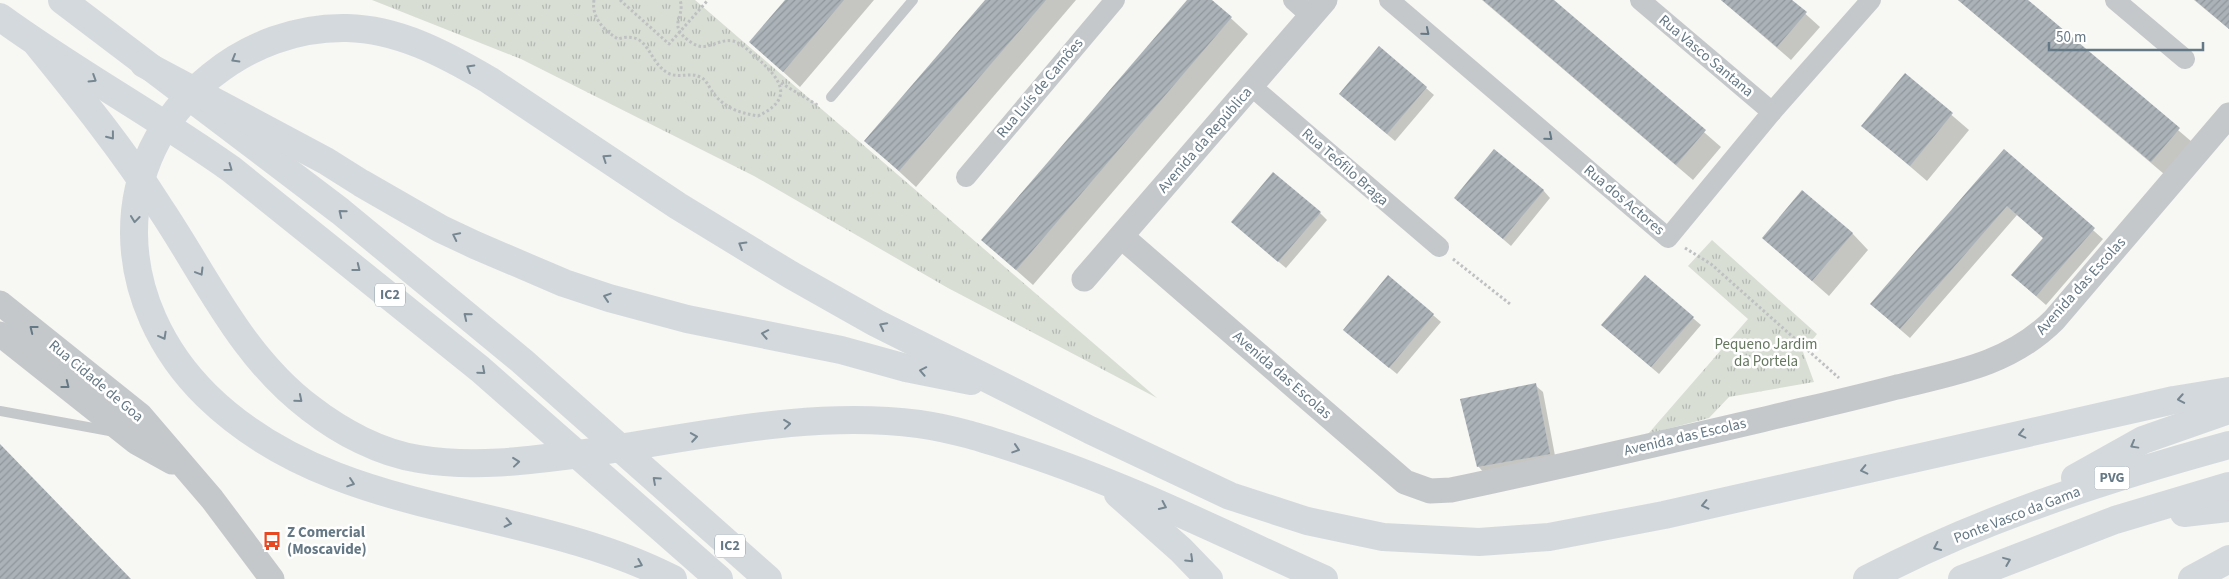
<svg xmlns="http://www.w3.org/2000/svg" width="2229" height="579" font-family="'Source Sans 3',sans-serif">
  <defs>
    <pattern id="park-tufts" width="24" height="20" patternUnits="userSpaceOnUse" patternTransform="scale(1.25)"><rect width="24" height="20" fill="#d8ded4"/><path d="M3 7l-1-3M5 7V3M7 7l1-3M15 17l-1-3M17 17v-4M19 17l1-3" fill="none" stroke="#b3b9b2"/></pattern>
    <pattern id="building-hatch" width="6" height="6" patternUnits="userSpaceOnUse" patternTransform="scale(1.25)"><rect width="6" height="6" fill="#abb3b9"/><path d="M-1 1l2-2M0 6l6-6M5 7l2-2" fill="none" stroke="#8f969c"/></pattern>
  </defs>
  <rect width="100%" height="100%" fill="#f7f7f3"/>
  <g fill="url(#park-tufts)">
    <path d="M 372,0 L 695,0 L 1157,398 L 948,288 L 754,176 L 521,59 Z"/>
    <path d="M 1712,240 L 1817,334 L 1803,352 L 1814,382 L 1729,397 L 1709,418 L 1648,434 L 1748,319 L 1688,266 Z"/>
  </g>
  <g fill="#0003">
    <path d="M 786,0 L 874,0 L 800,87 L 750,42 Z"/>
    <path d="M 986,0 L 1076,0 L 916,187 L 866,141 Z"/>
    <path d="M 1188,0 L 1211,0 L 1248,34 L 1033,285 L 982,240 Z"/>
    <path d="M 1482,0 L 1552,0 L 1721,147 L 1693,180 Z"/>
    <path d="M 1721,0 L 1790,0 L 1820,27 L 1791,60 Z"/>
    <path d="M 1958,0 L 2026,0 L 2192,142 L 2164,174 Z"/>
    <path d="M 2194,0 L 2229,0 L 2229,29 Z"/>
    <path d="M 1380,48 L 1434,95 L 1395,141 L 1348,101 Z"/>
    <path d="M 1905,75 L 1969,130 L 1927,181 L 1863,126 Z"/>
    <path d="M 2004,151 L 2103,239 L 2046,305 L 2022,284 L 2044,238 L 2017,215 L 1910,338 L 1881,313 Z"/>
    <path d="M 1543,190 L 1550,198 L 1511,246 L 1455,198 Z"/>
    <path d="M 1320,213 L 1327,220 L 1286,268 L 1240,229 Z"/>
    <path d="M 1852,233 L 1868,250 L 1829,296 L 1763,238 Z"/>
    <path d="M 1645,277 L 1701,325 L 1659,374 L 1610,332 Z"/>
    <path d="M 1433,315 L 1441,322 L 1397,374 L 1352,337 Z"/>
    <path d="M 1535,385 L 1543,392 L 1556,461 L 1485,474 L 1478,466 Z"/>
  </g>
  <g fill="url(#building-hatch)">
    <path d="M 785,0 L 844,0 L 783,72 L 749,42 Z"/>
    <path d="M 985,0 L 1046,0 L 899,171 L 864,141 Z"/>
    <path d="M 1187,0 L 1212,0 L 1232,17 L 1016,270 L 981,240 Z"/>
    <path d="M 1483,0 L 1554,0 L 1706,130 L 1676,165 Z"/>
    <path d="M 1721,0 L 1792,0 L 1807,12 L 1777,47 Z"/>
    <path d="M 1958,0 L 2028,0 L 2180,128 L 2151,162 Z"/>
    <path d="M 2195,0 L 2229,0 L 2229,29 Z"/>
    <path d="M 1379,46 L 1427,87 L 1387,134 L 1339,94 Z"/>
    <path d="M 1905,73 L 1953,113 L 1910,166 L 1861,126 Z"/>
    <path d="M 1494,149 L 1544,190 L 1503,239 L 1454,198 Z"/>
    <path d="M 2004,149 L 2095,228 L 2036,296 L 2011,275 L 2043,238 L 2007,206 L 1900,329 L 1870,304 Z"/>
    <path d="M 1273,172 L 1321,212 L 1278,262 L 1231,222 Z"/>
    <path d="M 1802,190 L 1853,233 L 1812,281 L 1762,238 Z"/>
    <path d="M 1388,275 L 1434,314 L 1389,368 L 1343,330 Z"/>
    <path d="M 1645,275 L 1694,317 L 1651,367 L 1601,325 Z"/>
    <path d="M 1536,383 L 1550,454 L 1477,467 L 1460,399 Z"/>
    <path d="M 0,444 L 131,579 L 0,579 Z"/>
  </g>
  <g fill="none" stroke-linecap="round" stroke-linejoin="round">
    <g stroke="#bec0c2" stroke-width="3" stroke-dasharray="2.5 2.5" stroke-linecap="butt">
      <path d="M 594,0 C 591,18 605,31 618,39 C 651,29 647,64 670,74 C 681,78 691,72 700,77 C 707,80 708,86 712,91 C 723,108 740,113 758,116 C 794,99 782,80 758,59 C 750,52 743,44 733,41 C 718,38 707,53 692,43 C 665,25 686,18 680,0"/>
      <path d="M 620,0 L 669,44 L 708,0"/>
      <path d="M 781,83 L 819,106"/>
      <path d="M 1685,248 L 1711,264 L 1839,378"/>
      <path d="M 1453,259 L 1510,304"/>
    </g>
    <g stroke="#c4c8cb" stroke-width="10">
      <path d="M 831,97 L 913,0"/>
      <path d="M 0,411 L 115,432"/>
    </g>
    <g stroke="#c4c8cb" stroke-width="20">
      <path d="M 1293,0 L 1311,16"/>
      <path d="M 1389,0 L 1668,238 L 1772,112 L 1871,0"/>
      <path d="M 1640,0 L 1772,112"/>
      <path d="M 2115,0 L 2185,59"/>
      <path d="M 1251,86 L 1439,247"/>
      <path d="M 966,177 L 1115,0"/>
    </g>
    <g stroke="#c4c8cb" stroke-width="25">
      <path d="M 1122,237 L 1405,482 L 1430,491 L 1451,490 C 1555,468 1658,444 1761,420 C 1806,409 1852,399 1897,387 C 1955,373 2010,364 2054,320 L 2229,115"/>
      <path d="M 1084,279 L 1325,0"/>
      <path d="M 0,303 L 140,415 L 212,499 L 272,579"/>
      <path d="M 0,334 L 136,442 L 172,462"/>
    </g>
    <g stroke="#d4d9dd" stroke-width="28">
      <path d="M 62,0 L 340,211 L 522,361 L 768,579"/>
      <path d="M 0,17 C 74,71 155,115 231,169 L 480,369 L 719,579"/>
    </g>
    <g stroke="#d4d9dd" stroke-width="28">
      <path d="M 37,44 C 80,97 123,150 160,208 C 207,278 241,356 310,408 C 341,432 380,453 419,459 C 472,468 526,461 579,454 C 690,439 806,409 919,424 C 955,429 988,440 1022,451 C 1126,485 1224,534 1324,579"/>
      <path d="M 144,64 L 326,161 L 361,183 L 441,229 L 475,245 L 564,283 L 609,298 L 687,319 L 841,350 L 906,368 L 971,381"/>
      <path d="M 2075,478 L 2143,440 L 2229,410"/>
      <path d="M 1118,494 L 1181,550 L 1209,579"/>
      <path d="M 2184,513 L 2229,508"/>
      <path d="M 673,579 C 523,502 334,520 207,396 C 113,304 105,162 211,76 C 249,45 297,27 347,28 C 398,29 445,54 489,80 L 678,206 L 791,275 L 876,323 L 1090,430 L 1230,496 L 1307,521 L 1383,537 L 1479,542 L 1549,537 L 1664,515 L 2174,400 L 2229,391"/>
      <path d="M 1867,579 C 1981,519 2105,479 2229,445"/>
      <path d="M 1962,579 L 2115,520 L 2229,486"/>
      <path d="M 2192,579 L 2229,559"/>
    </g>
  </g>
  <defs><path id="oneway-chevron" d="M-2-3.5L2.5 0L-2 3.5" fill="none" stroke-width="1.6" stroke-linecap="round" stroke-linejoin="round" transform="scale(1.25)"/></defs>
  <g stroke="#657885">
    <use href="#oneway-chevron" transform="translate(1426 32) rotate(40)"/>
    <use href="#oneway-chevron" transform="translate(1549 137) rotate(40)"/>
    <use href="#oneway-chevron" transform="translate(33 329) rotate(-142)"/>
    <use href="#oneway-chevron" transform="translate(66 385) rotate(38)"/>
  </g>
  <g stroke="#768792">
    <use href="#oneway-chevron" transform="translate(235 59) rotate(150)"/>
    <use href="#oneway-chevron" transform="translate(470 68) rotate(-150)"/>
    <use href="#oneway-chevron" transform="translate(93 79) rotate(32)"/>
    <use href="#oneway-chevron" transform="translate(111 136) rotate(52)"/>
    <use href="#oneway-chevron" transform="translate(606 158) rotate(-146)"/>
    <use href="#oneway-chevron" transform="translate(229 168) rotate(36)"/>
    <use href="#oneway-chevron" transform="translate(342 213) rotate(-141)"/>
    <use href="#oneway-chevron" transform="translate(135 219) rotate(96)"/>
    <use href="#oneway-chevron" transform="translate(456 236) rotate(-154)"/>
    <use href="#oneway-chevron" transform="translate(742 245) rotate(-149)"/>
    <use href="#oneway-chevron" transform="translate(357 268) rotate(38)"/>
    <use href="#oneway-chevron" transform="translate(200 272) rotate(59)"/>
    <use href="#oneway-chevron" transform="translate(607 297) rotate(-162)"/>
    <use href="#oneway-chevron" transform="translate(467 316) rotate(-141)"/>
    <use href="#oneway-chevron" transform="translate(883 326) rotate(-153)"/>
    <use href="#oneway-chevron" transform="translate(765 334) rotate(-169)"/>
    <use href="#oneway-chevron" transform="translate(163 336) rotate(61)"/>
    <use href="#oneway-chevron" transform="translate(482 371) rotate(41)"/>
    <use href="#oneway-chevron" transform="translate(923 371) rotate(-169)"/>
    <use href="#oneway-chevron" transform="translate(299 399) rotate(40)"/>
    <use href="#oneway-chevron" transform="translate(2181 399) rotate(170)"/>
    <use href="#oneway-chevron" transform="translate(787 424) rotate(-6)"/>
    <use href="#oneway-chevron" transform="translate(2022 434) rotate(167)"/>
    <use href="#oneway-chevron" transform="translate(694 437) rotate(-9)"/>
    <use href="#oneway-chevron" transform="translate(2134 445) rotate(151)"/>
    <use href="#oneway-chevron" transform="translate(1016 449) rotate(18)"/>
    <use href="#oneway-chevron" transform="translate(516 462) rotate(-6)"/>
    <use href="#oneway-chevron" transform="translate(1864 470) rotate(167)"/>
    <use href="#oneway-chevron" transform="translate(656 480) rotate(-138)"/>
    <use href="#oneway-chevron" transform="translate(351 483) rotate(19)"/>
    <use href="#oneway-chevron" transform="translate(1705 505) rotate(167)"/>
    <use href="#oneway-chevron" transform="translate(1163 506) rotate(25)"/>
    <use href="#oneway-chevron" transform="translate(508 523) rotate(12)"/>
    <use href="#oneway-chevron" transform="translate(1937 547) rotate(155)"/>
    <use href="#oneway-chevron" transform="translate(1190 559) rotate(44)"/>
    <use href="#oneway-chevron" transform="translate(2007 561) rotate(-22)"/>
    <use href="#oneway-chevron" transform="translate(639 564) rotate(23)"/>
  </g>
  <defs>
    <g id="bus-bare" transform="scale(1.5)"><path d="M-5-6H5V4H4V6H2V4H-2V6H-4V4H-5ZM-3.5-4V0h7V-4ZM-3.5 1.2v1.5H-2V1.2ZM2 1.2v1.5H3.5V1.2Z" fill="#e94922" stroke="#fff" stroke-width="2.5" paint-order="stroke"/></g>
  </defs>
  <g fill-rule="evenodd">
    <use href="#bus-bare" x="272" y="541"/>
  </g>
  <g text-anchor="middle" dominant-baseline="central" stroke-width="5" stroke-linejoin="round" paint-order="stroke">
    <g fill="#fff" stroke="#93a0aa" stroke-width="1">
      <rect x="375" y="283.5" width="30" height="23" rx="4"/>
      <rect x="2094.5" y="466.5" width="35" height="23" rx="4"/>
      <rect x="715" y="534.5" width="30" height="23" rx="4"/>
    </g>
    <g font-size="14" font-weight="bold" fill="#657885">
      <text x="390" y="295">IC2</text>
      <text x="2112" y="478">PVG</text>
      <text x="730" y="546">IC2</text>
    </g>
    <g font-size="15" fill="#657885" stroke="#fff">
      <text transform="translate(1706 56) rotate(40)">Rua Vasco Santana</text>
      <text transform="translate(1040 88) rotate(-50)">Rua Luís de Camões</text>
      <text transform="translate(1205 140) rotate(-49)">Avenida da República</text>
      <text transform="translate(1345 167) rotate(41)">Rua Teófilo Braga</text>
      <text transform="translate(1624 200) rotate(40)">Rua dos Actores</text>
      <text transform="translate(2081 286) rotate(-48)">Avenida das Escolas</text>
      <text transform="translate(1282 375) rotate(41)">Avenida das Escolas</text>
      <text transform="translate(96 381) rotate(40)">Rua Cidade de Goa</text>
      <text transform="translate(1685 437) rotate(-13)">Avenida das Escolas</text>
      <text transform="translate(2017 515) rotate(-21)">Ponte Vasco da Gama</text>
    </g>
    <g font-size="15" fill="#667760" stroke="#fff">
      <text x="1766" y="344">Pequeno Jardim<tspan x="1766" dy="17">da Portela</tspan></text>
    </g>
    <g font-size="15" font-weight="bold" fill="#657885" stroke="#fff" text-anchor="start">
      <text x="287" y="532">Z Comercial<tspan x="287" dy="17">(Moscavide)</tspan></text>
    </g>
  </g>
  <path d="M2049 42v8h154v-8" fill="none" stroke="#657885" stroke-width="2.5"/>
  <text x="2056" y="42" font-size="15" fill="#657885" stroke="#ffffff" stroke-width="4" paint-order="stroke">50 m</text>
</svg>
